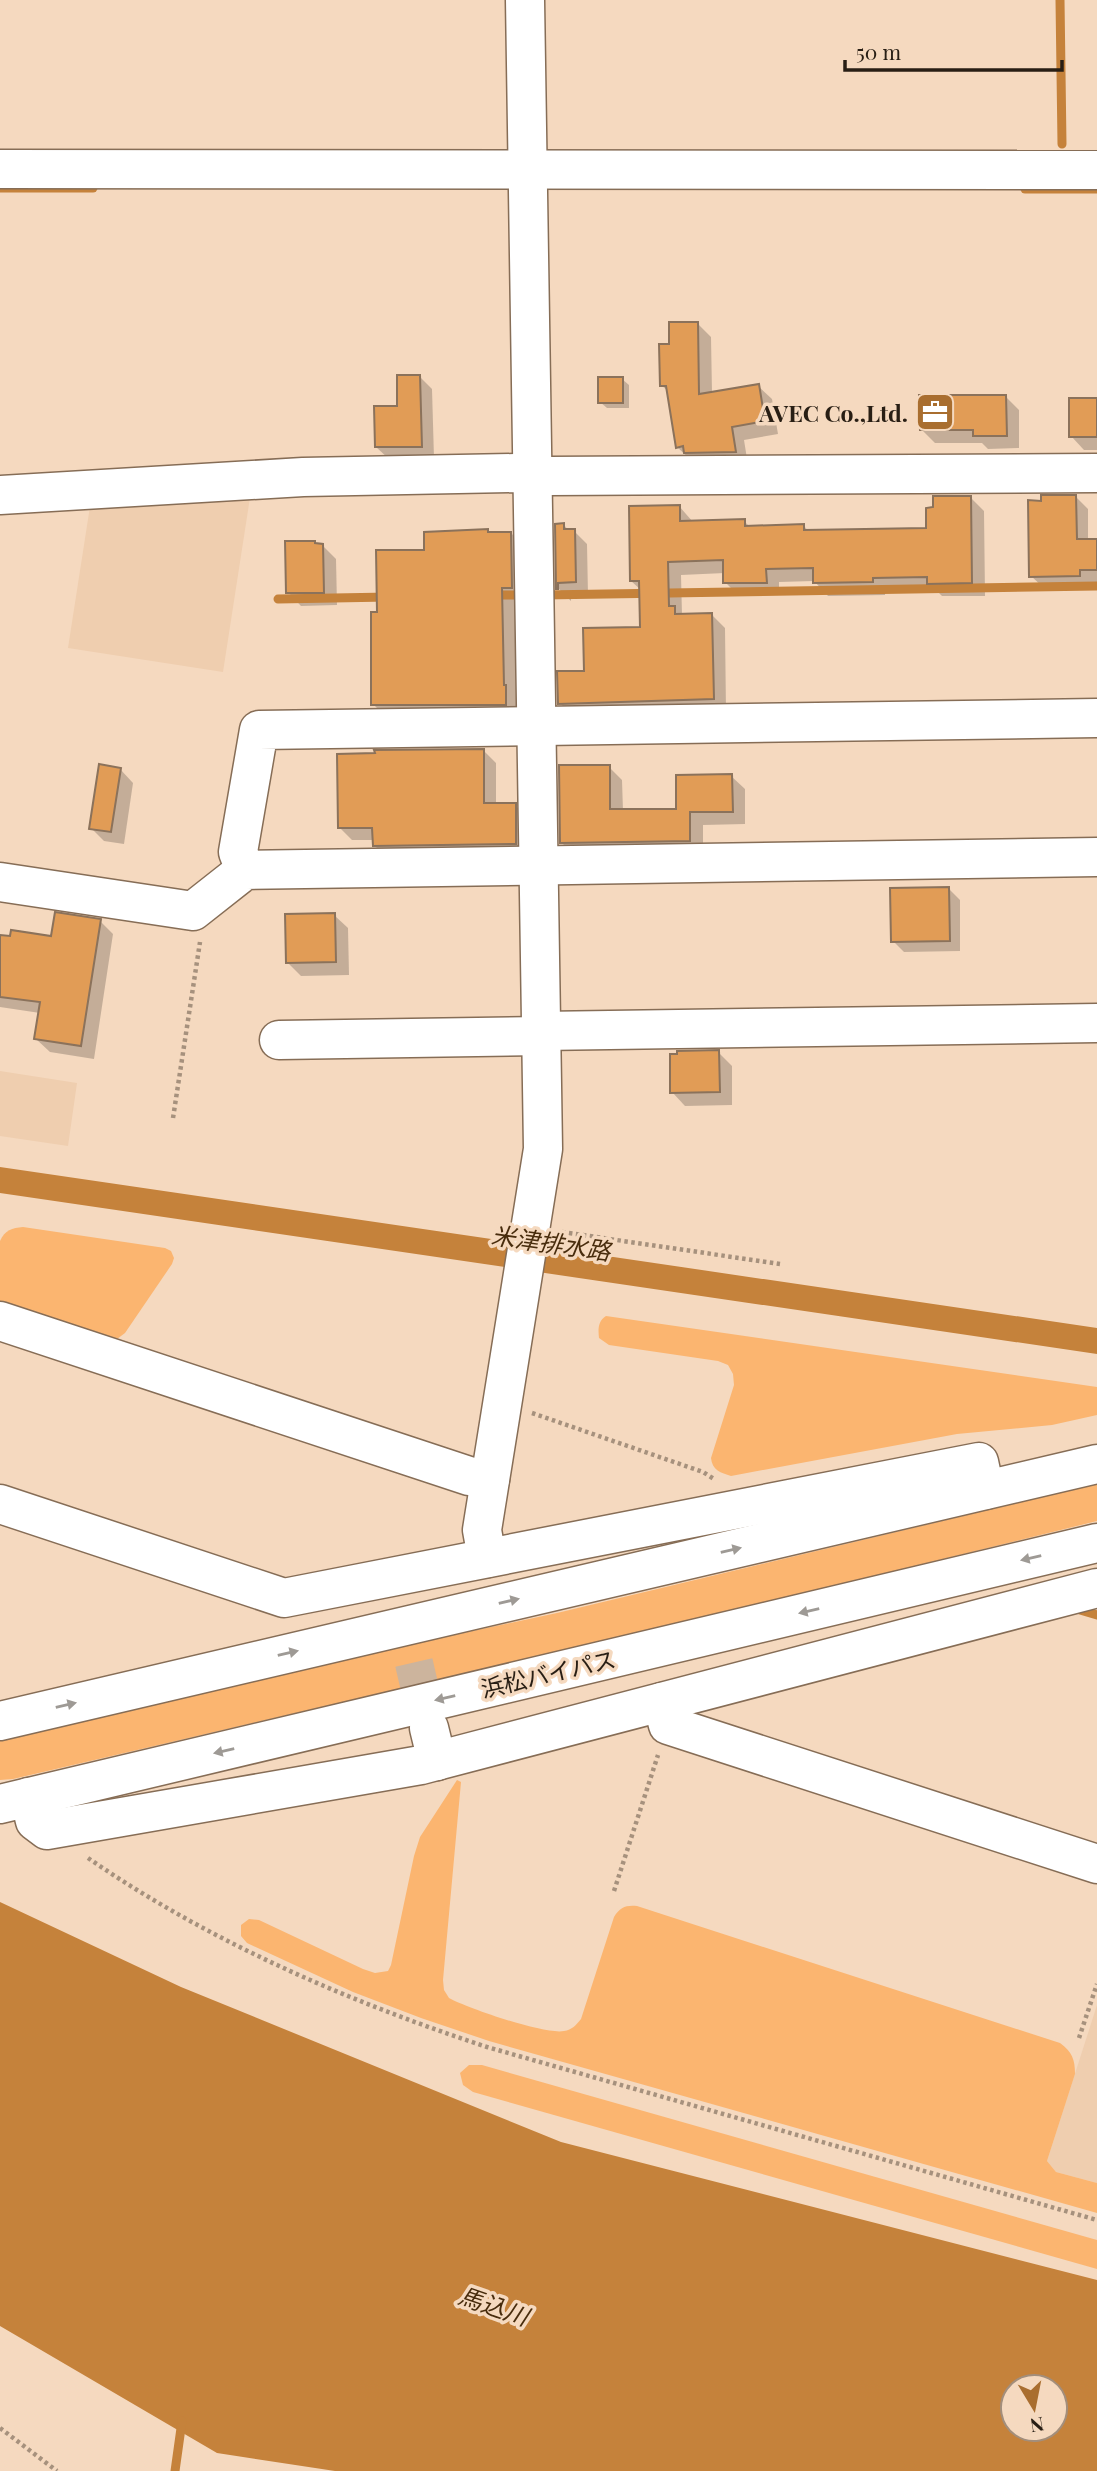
<svg xmlns="http://www.w3.org/2000/svg" width="1097" height="2471" font-family="'Playfair Display','Noto Sans JP',serif">
  <rect width="100%" height="100%" fill="#f5d9bf"/>
  <g fill="#efceaf">
    <path d="M 251,491 L 223,672 L 68,648 L 91,500 Z"/>
    <path d="M 0,1071 L 77,1083 L 68,1146 L 0,1136 Z"/>
    <path d="M 1097,2005 L 1097,2183 L 1056,2172 L 1047,2161 Z"/>
  </g>
  <g fill="#fbb570">
    <path d="M 23,1227 L 165,1248 L 171,1251 L 174,1258 L 172,1264 L 125,1333 L 117,1339 L 107,1343 L 0,1308 L 0,1241 C 5,1230 12,1228 23,1227 Z"/>
    <path d="M 606,1316 L 1097,1387 L 1097,1415 L 1052,1425 L 957,1434 L 731,1476 C 721,1473 712,1470 711,1458 L 734,1385 L 733,1374 L 728,1365 L 718,1361 L 609,1345 L 599,1338 C 598,1329 598,1321 606,1316 Z"/>
    <path d="M 1097,1484 L 1097,1521 L 725,1613 L 13,1779 L 0,1780 L 0,1741 L 331,1661 L 557,1613 Z"/>
    <path d="M 457,1780 L 461,1782 L 443,1980 L 444,1990 L 449,1998 C 467,2008 545,2035 564,2031 C 572,2030 576,2025 581,2019 L 614,1917 C 620,1907 626,1905 637,1906 L 1060,2043 C 1072,2052 1075,2059 1075,2074 L 1047,2161 L 1056,2172 L 1097,2183 L 1097,2213 L 489,2041 L 421,2018 L 353,1992 L 247,1943 L 241,1936 L 241,1925 L 249,1919 L 259,1920 L 363,1969 L 375,1973 L 388,1971 L 391,1965 L 414,1856 L 420,1837 Z"/>
    <path d="M 469,2065 L 482,2065 L 1097,2240 L 1097,2269 L 473,2092 L 463,2085 L 460,2073 Z"/>
  </g>
  <g fill="#c5823b" fill-rule="evenodd">
    <path d="M 0,1167 L 1097,1328 L 1097,1354 L 0,1193 Z"/>
    <path d="M 0,1902 L 181,1987 L 561,2142 L 1097,2280 L 1097,2471 L 335,2471 L 217,2453 L 0,2326 ZM 1055,2387 L 1055,2429 L 1013,2429 L 1013,2387 Z"/>
  </g>
  <g fill="#0003">
    <path d="M 698,324 L 711,337 L 712,393 L 758,386 L 772,399 L 778,434 L 744,440 L 748,465 L 691,460 L 677,447 L 669,392 L 661,385 L 671,346 Z"/>
    <path d="M 420,377 L 432,389 L 434,458 L 389,459 L 376,447 Z"/>
    <path d="M 622,379 L 629,385 L 629,408 L 607,408 L 600,402 Z"/>
    <path d="M 1005,396 L 1019,410 L 1019,448 L 988,449 L 982,443 L 935,443 L 921,429 Z"/>
    <path d="M 1097,400 L 1097,450 L 1084,450 L 1071,436 Z"/>
    <path d="M 970,497 L 984,511 L 985,596 L 942,596 L 936,590 L 885,591 L 885,595 L 828,596 L 814,581 L 779,582 L 779,595 L 739,596 L 725,582 L 725,573 L 681,575 L 682,615 L 711,614 L 725,628 L 726,712 L 573,717 L 560,703 L 586,672 L 642,628 L 641,590 L 631,581 L 679,506 L 693,522 L 744,521 L 750,527 L 804,526 L 809,532 L 928,530 Z"/>
    <path d="M 1076,497 L 1088,509 L 1088,541 L 1097,541 L 1097,582 L 1091,582 L 1091,587 L 1044,588 L 1031,576 L 1042,502 Z"/>
    <path d="M 557,525 L 564,525 L 569,531 L 574,531 L 587,544 L 588,595 L 571,596 L 571,601 L 558,588 Z"/>
    <path d="M 488,531 L 490,534 L 511,533 L 524,546 L 525,601 L 515,601 L 516,697 L 518,700 L 519,717 L 386,717 L 373,704 L 379,613 L 426,552 Z"/>
    <path d="M 315,542 L 322,545 L 336,559 L 337,605 L 301,606 L 288,592 Z"/>
    <path d="M 483,750 L 496,763 L 496,805 L 515,805 L 528,818 L 528,856 L 387,858 L 374,845 L 374,840 L 352,840 L 339,827 L 376,755 Z"/>
    <path d="M 609,767 L 622,780 L 623,811 L 678,810 L 731,776 L 745,789 L 745,824 L 703,825 L 703,854 L 575,856 L 562,843 Z"/>
    <path d="M 120,769 L 133,783 L 124,844 L 104,841 L 91,828 Z"/>
    <path d="M 949,889 L 960,900 L 960,951 L 904,952 L 893,941 Z"/>
    <path d="M 334,915 L 348,928 L 349,975 L 301,976 L 287,962 Z"/>
    <path d="M 100,921 L 113,934 L 94,1059 L 50,1052 L 36,1039 L 40,1013 L 0,1007 L 0,937 L 53,938 Z"/>
    <path d="M 718,1052 L 732,1066 L 732,1105 L 685,1106 L 672,1092 Z"/>
  </g>
  <g fill="none" stroke-linecap="round" stroke-linejoin="round">
    <g stroke="#c5823b" stroke-width="9">
      <path d="M 1060,0 L 1062,144"/>
      <path d="M 0,188 L 93,188"/>
      <path d="M 1025,189 L 1097,189"/>
      <path d="M 490,595 L 525,595"/>
      <path d="M 543,595 L 1097,586"/>
      <path d="M 278,599 L 389,597"/>
      <path d="M 1080,1610 L 1097,1615"/>
      <path d="M 175,2471 L 182,2421"/>
    </g>
  </g>
  <g fill="#e19c56" stroke="#8b725b" stroke-width="2">
    <path d="M 669,322 L 698,322 L 699,394 L 759,384 L 765,421 L 732,427 L 736,452 L 684,453 L 683,446 L 676,448 L 666,386 L 660,386 L 659,344 L 669,344 Z"/>
    <path d="M 397,375 L 420,375 L 422,447 L 375,447 L 374,406 L 397,406 Z"/>
    <rect x="598" y="377" width="25" height="26"/>
    <path d="M 919,395 L 1006,395 L 1007,436 L 973,436 L 973,430 L 920,430 Z"/>
    <rect x="1069" y="398" width="28" height="39"/>
    <path d="M 1041,495 L 1076,495 L 1077,539 L 1097,539 L 1097,570 L 1080,570 L 1080,576 L 1029,577 L 1028,500 L 1041,501 Z"/>
    <path d="M 933,496 L 971,496 L 972,583 L 927,584 L 927,577 L 873,578 L 873,582 L 813,583 L 813,568 L 766,569 L 767,583 L 723,583 L 723,560 L 668,562 L 669,606 L 675,606 L 675,614 L 712,613 L 714,699 L 558,704 L 557,671 L 584,671 L 583,628 L 640,627 L 639,581 L 630,581 L 629,506 L 680,505 L 680,521 L 745,519 L 745,526 L 804,524 L 804,530 L 926,528 L 926,508 L 933,507 Z"/>
    <path d="M 564,523 L 564,529 L 575,529 L 576,582 L 558,583 L 558,589 L 556,589 L 555,524 Z"/>
    <path d="M 488,529 L 488,532 L 511,532 L 512,588 L 502,588 L 504,685 L 506,685 L 506,705 L 371,705 L 371,612 L 377,612 L 376,550 L 424,550 L 424,532 Z"/>
    <path d="M 285,541 L 315,541 L 315,543 L 323,544 L 324,593 L 286,593 Z"/>
    <path d="M 484,749 L 484,803 L 516,803 L 516,844 L 373,846 L 372,828 L 338,828 L 337,754 L 375,753 L 374,750 Z"/>
    <path d="M 99,764 L 121,768 L 111,832 L 89,829 Z"/>
    <path d="M 559,765 L 610,765 L 610,809 L 676,809 L 676,775 L 732,774 L 733,812 L 690,812 L 690,841 L 560,843 Z"/>
    <path d="M 949,887 L 950,941 L 891,942 L 890,888 Z"/>
    <path d="M 55,912 L 101,919 L 81,1046 L 34,1039 L 40,1002 L 0,997 L 0,935 L 10,936 L 11,930 L 51,936 Z"/>
    <path d="M 335,913 L 336,962 L 286,963 L 285,914 Z"/>
    <path d="M 719,1050 L 720,1092 L 670,1093 L 670,1054 L 677,1054 L 677,1051 Z"/>
  </g>
  <g fill="none" stroke-linecap="round" stroke-linejoin="round">
    <path stroke="#ccb49d" stroke-width="38" stroke-dasharray="38 19" stroke-linecap="butt" d="M 401,1607 L 429,1728"/>
    <g stroke="#866d56" stroke-width="41">
      <g id="minor">
        <path d="M 0,169 L 1097,170"/>
        <path d="M 0,495 L 303,477 L 515,473 L 550,476 L 1097,473"/>
        <path d="M 245,870 L 238,852 L 259,730 L 1097,718"/>
        <path d="M 0,882 L 193,911 L 245,870 L 1097,857"/>
        <path d="M 541,1031 L 1097,1023"/>
        <path d="M 279,1040 L 541,1036"/>
        <path d="M 0,1321 L 469,1476 L 490,1479"/>
        <path d="M 0,1504 L 284,1598 L 979,1462 L 985,1490"/>
        <path d="M 487,1558 L 482,1530 L 543,1149 L 525,0"/>
        <path d="M 662,1702 L 668,1725 L 1097,1864"/>
        <path d="M 429,1728 L 437,1761"/>
        <path d="M 29,1797 L 35,1821 L 47,1830 L 421,1765 L 1097,1588"/>
      </g>
    </g>
    <g stroke="#866d56" stroke-width="41">
      <g id="highway">
        <path d="M 0,1721 L 1097,1464"/>
        <path d="M 0,1804 L 1097,1543"/>
      </g>
    </g>
    <g stroke="#a6917d" stroke-width="4.5" stroke-dasharray="3.5 3.5" stroke-linecap="butt">
      <path d="M 173,1118 L 200,942"/>
      <path d="M 562,1232 L 780,1264"/>
      <path d="M 532,1413 L 703,1472 L 714,1479"/>
      <path d="M 88,1858 C 210,1942 347,2001 487,2047 L 1097,2220"/>
      <path d="M 614,1891 L 658,1755"/>
      <path d="M 1079,2038 L 1097,1984"/>
      <path d="M 0,2428 L 57,2471"/>
    </g>
    <use href="#minor" stroke="#fff" stroke-width="38"/>
    <use href="#highway" stroke="#fff" stroke-width="38"/>
  </g>
  <defs><path id="oneway-solid" d="M-6-.8H1V-3.2L6.5 0L1 3.2V.8H-6Z" transform="scale(1.75)"/></defs>
  <g fill="#9e9a95">
    <use href="#oneway-solid" transform="translate(731 1550) rotate(-13)"/>
    <use href="#oneway-solid" transform="translate(1031 1558) rotate(167)"/>
    <use href="#oneway-solid" transform="translate(509 1601) rotate(-13)"/>
    <use href="#oneway-solid" transform="translate(809 1611) rotate(167)"/>
    <use href="#oneway-solid" transform="translate(288 1653) rotate(-13)"/>
    <use href="#oneway-solid" transform="translate(445 1698) rotate(167)"/>
    <use href="#oneway-solid" transform="translate(66 1705) rotate(-13)"/>
    <use href="#oneway-solid" transform="translate(224 1751) rotate(167)"/>
  </g>
  <defs>
    <g id="office-square" transform="scale(2.0125)"><rect x="-9" y="-9" width="18" height="18" rx="4" fill="#a96e2f" stroke="#f5d9bf"/><path d="M-6-3h4V-5.5h4V-3h4V5H-6ZM-1-4.5V-3h2v-1.5ZM-6 0V1H6V0Z" fill="#fff"/></g>
  </defs>
  <g fill-rule="evenodd">
    <use href="#office-square" x="935" y="412"/>
  </g>
  <g text-anchor="middle" dominant-baseline="central" stroke-width="7" stroke-linejoin="round" paint-order="stroke">
    <g font-size="23" font-weight="bold" fill="#281e14" stroke="#f5d9bf" text-anchor="end">
      <text x="908" y="412">AVEC Co.,Ltd.</text>
    </g>
    <g font-size="23" fill="#281e14" stroke="#f5d9bf">
      <text transform="translate(548 1673) rotate(-13)">浜松バイパス</text>
    </g>
    <g font-size="24" font-style="italic" fill="#482c0d" stroke="#f5d9bf">
      <text transform="translate(551 1242) rotate(8)">米津排水路</text>
      <text transform="translate(494 2305) rotate(19)">馬込川</text>
    </g>
  </g>
  <g transform="translate(1034 2408) rotate(170)"><circle r="33" fill="#f5d9bf" stroke="#a38e7b" stroke-width="2"/>
  <path d="M0-5L12 26L0 18L-12 26Z" fill="#a96e2f"/>
  <text y="-10" font-size="19" font-weight="bold" text-anchor="middle" fill="#281e14">N</text>
  </g>
  <path d="M845 60v10h217v-10" fill="none" stroke="#281e14" stroke-width="3.5"/>
  <text x="856" y="60" font-size="21" fill="#281e14" stroke="#f5d9bf" stroke-width="5" paint-order="stroke">50 m</text>
</svg>
